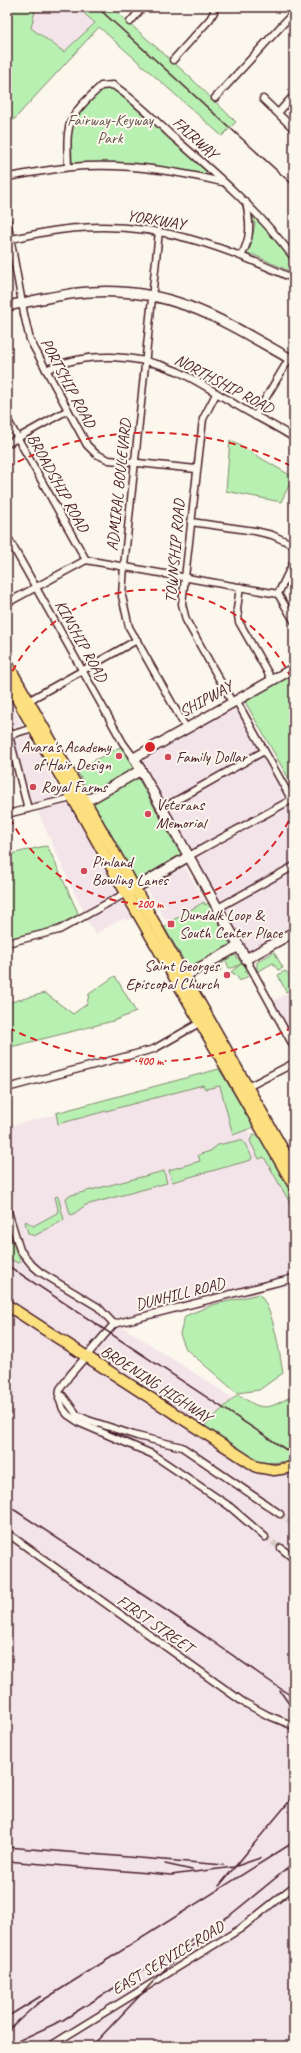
<svg xmlns="http://www.w3.org/2000/svg" width="301" height="2053" font-family="Caveat,sans-serif">
  <rect width="100%" height="100%" fill="#fbf7ec"/>
  <filter id="ink" filterUnits="userSpaceOnUse"><feTurbulence type="fractalNoise" baseFrequency=".025" numOctaves="2"/><feDisplacementMap in="SourceGraphic" scale="8" xChannelSelector="R" yChannelSelector="G"/><feConvolveMatrix kernelMatrix="1 2 1 2 8 2 1 2 1" color-interpolation-filters="sRGB"/></filter>
  <g filter="url(#ink)">
    <g fill="#f3e4e9">
      <path d="M 7,7 L 85,7 L 103,23 L 7,128 Z"/>
      <path d="M 7,698 L 23,726 L 11,729 L 7,712 Z"/>
      <path d="M 234,703 L 294,810 L 294,930 L 248,956 L 137,757 Z"/>
      <path d="M 29,735 L 61,795 L 29,805 L 13,740 Z"/>
      <path d="M 68,803 L 119,891 L 117,895 L 85,913 L 77,899 L 38,812 Z"/>
      <path d="M 185,867 L 206,904 L 168,925 L 147,889 Z"/>
      <path d="M 120,901 L 124,902 L 132,918 L 126,921 L 124,918 L 95,934 L 86,918 Z"/>
      <path d="M 294,990 L 294,1044 L 271,1002 Z"/>
      <path d="M 218,1072 L 251,1127 L 248,1131 L 251,1137 L 257,1140 L 294,1209 L 294,1284 L 123,1327 L 262,1417 L 294,1406 L 294,2046 L 7,2046 L 7,1212 L 14,1209 L 7,1181 L 7,1127 Z"/>
    </g>
    <g fill="#b8f0b2" stroke="#81886e">
      <path d="M 7,7 L 36,7 L 31,28 L 64,52 L 95,23 L 77,7 L 111,7 L 190,77 L 236,122 L 222,136 L 99,27 L 7,127 Z"/>
      <path d="M 111,87 L 204,167 L 206,170 L 206,174 L 201,175 L 168,168 L 129,163 L 72,163 L 71,125 L 74,119 L 103,88 Z"/>
      <path d="M 255,216 L 294,263 L 294,273 L 254,255 L 247,255 L 246,252 L 247,249 L 250,248 L 255,223 L 252,221 Z"/>
      <path d="M 230,440 L 293,477 L 281,502 L 226,491 Z"/>
      <path d="M 294,672 L 294,788 L 244,700 Z"/>
      <path d="M 122,746 L 134,766 L 134,771 L 90,793 L 76,770 Z"/>
      <path d="M 137,776 L 178,850 L 183,851 L 183,857 L 138,882 L 93,803 Z"/>
      <path d="M 45,846 L 48,847 L 79,915 L 47,930 L 7,939 L 7,855 Z"/>
      <path d="M 204,902 L 205,905 L 208,903 L 231,946 L 189,969 L 164,927 L 169,924 L 168,923 Z"/>
      <path d="M 274,952 L 283,968 L 278,970 L 273,963 L 257,972 L 257,962 Z"/>
      <path d="M 233,953 L 249,971 L 248,974 L 245,970 L 248,976 L 240,981 L 236,975 L 231,972 L 241,964 L 232,968 L 229,968 L 226,961 L 219,965 L 221,970 L 219,971 L 215,963 Z"/>
      <path d="M 285,971 L 294,978 L 294,988 L 286,992 L 278,975 Z"/>
      <path d="M 115,976 L 136,1012 L 113,1021 L 7,1048 L 7,1003 L 45,993 L 73,1014 L 87,1004 L 89,994 Z"/>
      <path d="M 219,1069 L 254,1127 L 233,1135 L 220,1086 L 205,1089 L 203,1085 L 58,1124 L 56,1113 Z"/>
      <path d="M 253,1135 L 263,1138 L 294,1197 L 294,1210 L 264,1157 L 259,1159 L 250,1141 Z"/>
      <path d="M 240,1140 L 244,1142 L 252,1157 L 251,1160 L 172,1182 L 169,1170 L 200,1161 L 198,1155 L 210,1151 L 218,1145 Z"/>
      <path d="M 164,1171 L 167,1183 L 86,1205 L 72,1215 L 70,1214 L 66,1199 L 68,1196 Z"/>
      <path d="M 58,1196 L 64,1220 L 34,1236 L 28,1233 L 25,1222 L 26,1221 L 33,1226 L 57,1213 L 58,1209 L 55,1197 Z"/>
      <path d="M 7,1222 L 9,1234 L 21,1262 L 18,1263 L 7,1258 Z"/>
      <path d="M 259,1294 C 274,1310 279,1351 283,1373 L 259,1390 L 237,1393 L 186,1349 L 180,1334 L 185,1316 L 212,1305 Z"/>
      <path d="M 238,1394 C 264,1413 267,1409 294,1395 L 294,1461 L 266,1463 L 253,1460 L 204,1426 Z"/>
    </g>
    <g fill="none" stroke-linecap="round" stroke-linejoin="round">
      <g stroke="#d8ccc5" stroke-width="6" stroke-dasharray="6 3" stroke-linecap="butt">
        <path d="M 280,1514 L 294,1524"/>
        <path d="M 265,1537 L 281,1548"/>
      </g>
      <g stroke="#4a1f2b" stroke-width="9">
        <g id="street">
          <path d="M 130,22 L 143,7"/>
          <path d="M 173,60 L 210,19 L 214,12 L 214,7"/>
          <path d="M 215,98 L 294,12"/>
          <path d="M 263,99 L 294,129"/>
          <path d="M 278,113 L 294,95"/>
          <path d="M 7,152 L 7,202"/>
          <path d="M 68,167 C 66,121 67,118 101,86 L 113,85 C 134,99 153,118 171,135 C 215,173 259,211 294,258"/>
          <path d="M 7,177 C 33,173 60,167 86,166 C 132,164 177,171 222,182"/>
          <path d="M 7,220 L 24,314 L 30,340 L 87,445 L 96,454 L 109,460 L 196,469"/>
          <path d="M 159,231 L 124,566 L 122,596 L 129,627 L 186,728"/>
          <path d="M 7,240 C 31,235 55,229 79,228 C 159,222 223,246 294,279"/>
          <path d="M 241,256 C 252,238 250,222 246,202"/>
          <path d="M 46,370 C 85,351 137,354 177,371 C 198,381 218,394 238,406 C 256,417 276,426 294,438"/>
          <path d="M 216,394 L 203,419 L 182,604 L 186,620 L 232,702"/>
          <path d="M 255,416 L 289,359"/>
          <path d="M 7,419 L 86,560"/>
          <path d="M 7,444 L 68,410"/>
          <path d="M 191,522 L 255,531 L 272,535 L 294,545"/>
          <path d="M 7,536 L 123,743 L 134,758"/>
          <path d="M 86,560 L 278,594"/>
          <path d="M 240,587 L 237,609 L 239,622 L 272,680"/>
          <path d="M 278,594 L 294,561"/>
          <path d="M 278,594 L 294,621"/>
          <path d="M 7,603 L 86,560"/>
          <path d="M 236,700 L 294,804"/>
          <path d="M 28,701 L 137,640"/>
          <path d="M 7,728 L 28,809"/>
          <path d="M 7,736 L 33,728"/>
          <path d="M 163,808 L 264,751"/>
          <path d="M 7,814 L 72,798"/>
          <path d="M 189,856 L 291,800"/>
          <path d="M 218,908 L 294,866"/>
          <path d="M 7,943 L 59,930 L 126,893"/>
          <path d="M 246,959 L 294,1047"/>
          <path d="M 7,1088 L 154,1049 L 201,1022"/>
          <path d="M 246,1088 L 294,1063"/>
          <path d="M 7,1208 L 20,1250 L 32,1265 L 40,1272 L 98,1307 L 114,1324"/>
          <path d="M 63,1396 L 77,1415 L 88,1420 L 137,1436 L 182,1447 L 280,1514"/>
          <path d="M 7,1533 L 243,1702 L 267,1715 L 294,1726"/>
          <path d="M 265,1537 L 229,1506 L 152,1454 L 80,1423 L 68,1415 L 63,1409 L 59,1398 L 60,1389 L 70,1375 L 114,1324 L 294,1278"/>
          <path d="M 281,1548 L 294,1559"/>
          <path d="M 50,2046 L 240,1929 L 294,1886"/>
        </g>
      </g>
      <g stroke="#4a1f2b" stroke-width="12">
        <g id="secondary">
          <path d="M 290,7 L 294,10"/>
          <path d="M 7,306 C 35,301 63,293 91,292 C 175,287 225,322 294,361"/>
          <path d="M 294,668 L 134,758 L 246,959 L 294,932"/>
          <path d="M 77,799 L 92,798 L 141,770"/>
          <path d="M 129,892 L 189,856"/>
          <path d="M 179,979 L 239,946"/>
        </g>
      </g>
      <g stroke="#4a1f2b" stroke-width="13">
        <g id="primary">
          <path d="M 7,663 L 294,1169"/>
          <path d="M 7,681 L 126,893 L 294,1186"/>
          <path d="M 7,1305 L 257,1467 L 274,1470 L 294,1467"/>
        </g>
      </g>
      <use href="#street" stroke="#fbf7ec" stroke-width="6"/>
      <use href="#secondary" stroke="#fbf7ec" stroke-width="9"/>
      <use href="#primary" stroke="#fce080" stroke-width="10"/>
      <g stroke="#4a1f2b" stroke-width="1.5">
        <path d="M 97,7 L 294,186"/>
        <path d="M 7,1265 L 294,1455"/>
        <path d="M 7,1505 L 205,1636 L 294,1698"/>
        <path d="M 280,1691 L 294,1711"/>
        <path d="M 7,1847 L 224,1865"/>
        <path d="M 7,1861 L 171,1875 L 234,1867 L 260,1858"/>
        <path d="M 165,1864 L 192,1870"/>
        <path d="M 219,1886 L 288,1803 L 294,1792"/>
        <path d="M 7,2017 L 41,1996"/>
        <path d="M 7,2031 L 37,2004 L 294,1842"/>
        <path d="M 7,2046 L 63,2020 L 229,1916 L 294,1863"/>
        <path d="M 92,2046 L 168,1966 L 200,1939"/>
      </g>
    </g>
  </g>
  <g fill="none" stroke="#d62828" stroke-width="2" stroke-dasharray="7 5">
    <path d="M294 810A157 157 0 0 1 7 812M7 682A157 157 0 0 1 294 684"/>
    <path d="M293 1027A314 314 0 0 1 7 1027M7 467A314 314 0 0 1 293 467"/>
  </g>
  <g fill="#d1495b" stroke="#fbf7ec" stroke-width="1.5">
    <circle cx="119" cy="756" r="4"/>
    <circle cx="168" cy="757" r="4"/>
    <circle cx="33" cy="787" r="4"/>
    <circle cx="148" cy="814" r="4"/>
    <circle cx="84" cy="871" r="4"/>
    <rect x="167" y="920" width="8" height="8" rx="2"/>
    <circle cx="227" cy="975" r="4"/>
  </g>
  <g text-anchor="middle" dominant-baseline="central" stroke-width="4" stroke-linejoin="round" paint-order="stroke">
    <g font-size="16" fill="#66534d" stroke="#fbf7ec">
      <text x="110" y="120">Fairway-Keyway<tspan x="110" dy="18">Park</tspan></text>
    </g>
    <g font-size="16" fill="#4a1f2b" stroke="#fbf7ec">
      <text transform="translate(195 138) rotate(42)">FAIRWAY</text>
      <text transform="translate(156 220) rotate(9)">YORKWAY</text>
      <text transform="translate(68 383) rotate(62)">PORTSHIP ROAD</text>
      <text transform="translate(224 384) rotate(28)">NORTHSHIP ROAD</text>
      <text transform="translate(58 483) rotate(61)">BROADSHIP ROAD</text>
      <text transform="translate(119 485) rotate(-84)">ADMIRAL BOULEVARD</text>
      <text transform="translate(175 551) rotate(-85)">TOWNSHIP ROAD</text>
      <text transform="translate(81 641) rotate(61)">KINSHIP ROAD</text>
      <text transform="translate(206 699) rotate(-29)">SHIPWAY</text>
      <text transform="translate(180 1294) rotate(-14)">DUNHILL ROAD</text>
      <text transform="translate(156 1384) rotate(33)">BROENING HIGHWAY</text>
      <text transform="translate(155 1624) rotate(35)">FIRST STREET</text>
      <text transform="translate(168 1958) rotate(-31)">EAST SERVICE ROAD</text>
    </g>
    <g font-size="16" fill="#4a1f2b" stroke="#fbf7ec" text-anchor="start">
      <text x="111" y="747" text-anchor="end">Avara's Academy<tspan x="111" dy="18">of Hair Design</tspan></text>
      <text x="176" y="757">Family Dollar</text>
      <text x="41" y="787">Royal Farms</text>
      <text x="156" y="805">Veterans<tspan x="156" dy="18">Memorial</tspan></text>
      <text x="92" y="862">Pinland<tspan x="92" dy="18">Bowling Lanes</tspan></text>
      <text x="179" y="915">Dundalk Loop &amp;<tspan x="179" dy="18">South Center Place</tspan></text>
      <text x="219" y="966" text-anchor="end">Saint Georges<tspan x="219" dy="18">Episcopal Church</tspan></text>
    </g>
  </g>
  <circle cx="150" cy="747" r="6" fill="#d62828" stroke="#fbf7ec" stroke-width="2"/>
  <g font-size="12" text-anchor="middle" font-weight="bold" fill="#d62828" stroke="#fbf7ec" stroke-width="4" stroke-linejoin="round" paint-order="stroke">
    <text x="150" y="908">200 m</text>
    <text x="150" y="1065">400 m</text>
  </g>
  <rect width="301" height="2053" fill="none" stroke="#fbf7ec" stroke-width="24"/>
  <rect x="12" y="12" width="277" height="2029" fill="none" stroke="#4a1f2b" stroke-width="1.5" filter="url(#ink)"/>
</svg>
